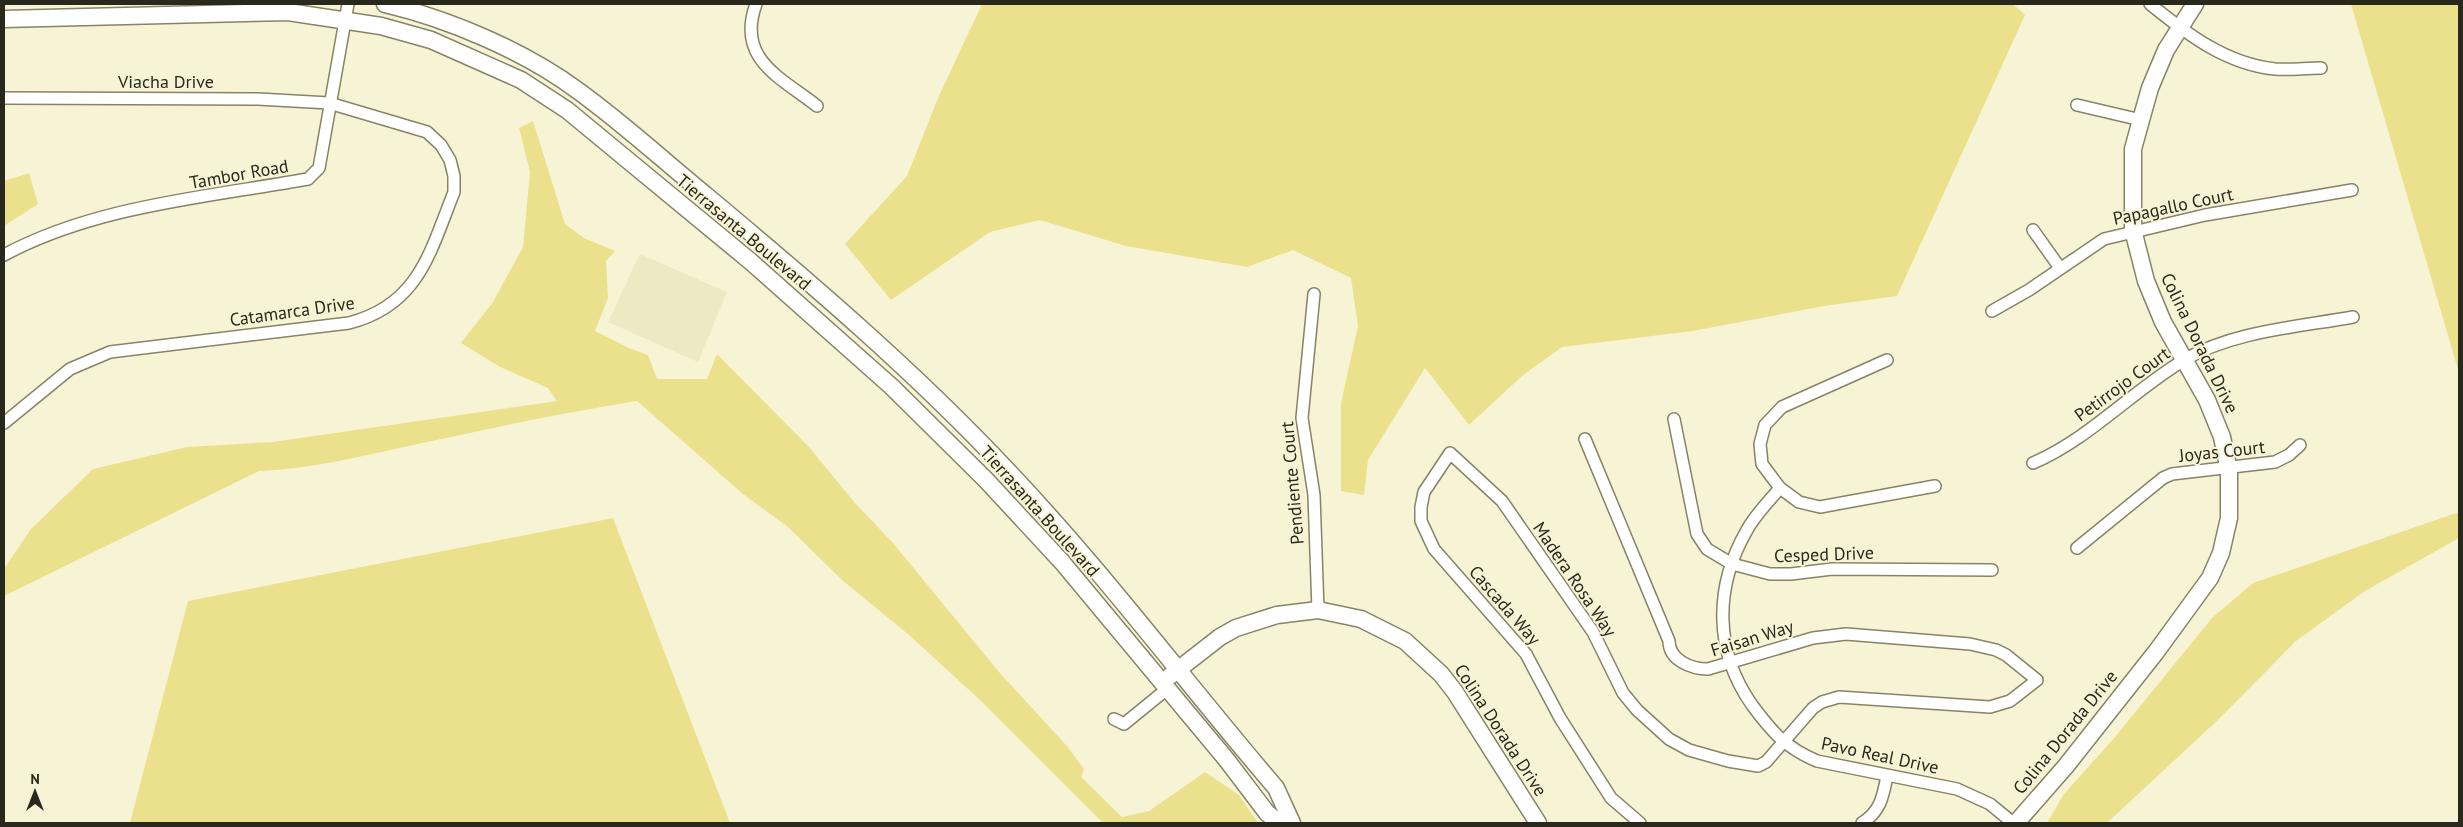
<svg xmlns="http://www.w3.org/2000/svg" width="2463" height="827" font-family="'PT Sans',sans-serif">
  <rect width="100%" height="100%" fill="#f7f4d5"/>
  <path fill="#ede9c3" d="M 640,254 L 727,292 L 698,362 L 608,322 Z"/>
  <g fill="#ebe18d">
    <path d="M 982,4 L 2013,4 L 2025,15 L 1897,296 L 1824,306 L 1693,331 L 1562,347 L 1522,376 L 1469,425 L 1425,368 L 1368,460 L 1364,495 L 1341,491 L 1341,403 L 1358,326 L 1351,278 L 1293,250 L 1247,267 L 1126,246 L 1040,220 L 990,232 L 891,300 L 845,244 L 907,176 L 938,98 Z"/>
    <path d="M 2351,4 L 2459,4 L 2459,373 Z"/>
    <path d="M 533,121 L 565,224 L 584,238 L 615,251 L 606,261 L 608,298 L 595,331 L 629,348 L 648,355 L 657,379 L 707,379 L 717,354 L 809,447 L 855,503 L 893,543 L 999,672 L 1066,745 L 1084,769 L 1081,777 L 1122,817 L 1149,811 L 1205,772 L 1239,795 L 1258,823 L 1103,823 L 980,700 L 909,635 L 842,580 L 788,527 L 743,494 L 637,401 C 561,413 487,429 413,445 C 362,456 311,469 259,471 L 4,596 L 4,569 L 31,529 L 93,469 L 187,447 L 273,442 L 557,401 L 548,388 L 500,367 L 461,343 L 493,302 L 523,247 L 530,172 L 519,128 Z"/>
    <path d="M 29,173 L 38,204 L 4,226 L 4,181 Z"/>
    <path d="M 2459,512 L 2459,538 L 2365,591 L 2296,641 L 2220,718 L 2107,823 L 2047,823 L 2064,794 L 2115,737 L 2212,618 L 2253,583 Z"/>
    <path d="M 613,518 L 730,823 L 130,823 L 188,601 Z"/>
  </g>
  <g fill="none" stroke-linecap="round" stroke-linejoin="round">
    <g stroke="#868367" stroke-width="14">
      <g id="street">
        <path d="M 756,4 C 736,59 780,77 817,106"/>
        <path d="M 2150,4 C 2187,34 2226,64 2275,69 C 2290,70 2306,68 2321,68"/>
        <path d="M 4,98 L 258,99 L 329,103 L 427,132 L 441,145 L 450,160 L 454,176 L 454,192 C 430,252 419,305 349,323 L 110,352 L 70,369 L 4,423"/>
        <path d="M 2077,105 L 2141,120"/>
        <path d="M 2033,230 L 2060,268"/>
        <path d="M 4,255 C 95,206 207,197 308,179 L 319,168 L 348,4"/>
        <path d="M 1314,294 L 1302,418 L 1314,495 L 1318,610"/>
        <path d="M 1992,311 L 2029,290 L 2104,239 L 2205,215 L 2352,190"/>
        <path d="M 1887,360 L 1782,407 L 1765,425 L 1760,444 L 1762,464 L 1780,488 L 1799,502 L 1820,507 L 1935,486"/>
        <path d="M 1674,419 L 1697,534 L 1707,549 L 1732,564 L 1770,574 L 1791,574 L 1832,569 L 1992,570"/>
        <path d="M 1585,439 L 1669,641 C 1669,660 1691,669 1708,669 L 1813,638 L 1846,634 L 1970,644 L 1996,650 L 2006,655 L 2037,680 L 2010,701 L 1990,707 L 1839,697 L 1822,702 L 1813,708 L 1766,762 L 1758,766 L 1728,761 L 1689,750 L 1669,739 L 1637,710 L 1623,693 L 1593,632 L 1502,501 L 1450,453 L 1424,492 L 1421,507 L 1421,521 L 1434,549 L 1526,654 L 1560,718 L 1611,798 L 1640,823"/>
        <path d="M 2033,463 C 2089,439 2131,392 2184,360 C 2233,331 2298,327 2353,317"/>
        <path d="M 1780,488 C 1769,501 1755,515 1747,530 C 1714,587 1714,651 1752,705 C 1772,732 1786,748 1817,761 L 1957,789 L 1990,804 L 2013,823"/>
        <path d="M 2077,548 L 2163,478 L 2172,474 L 2275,462 L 2289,455 L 2300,445"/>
        <path d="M 1114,719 L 1124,724 L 1167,689"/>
        <path d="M 1862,823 C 1881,811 1883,796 1887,776"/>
      </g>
    </g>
    <g stroke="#868367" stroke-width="19">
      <g id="secondary">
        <path d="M 385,4 C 449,19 524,51 577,90 C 623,123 665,162 708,197 C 811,283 915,372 1007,470 C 1103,571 1186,683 1276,788 L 1292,823"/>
        <path d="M 4,19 L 288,12 L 381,26 L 431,40 L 521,80 L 567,110 L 750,261 L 892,387 L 986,480 L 1062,562 L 1226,759 L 1267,813 L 1279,823"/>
        <path d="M 1170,676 L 1220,637 L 1236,628 L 1277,615 L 1318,610 L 1361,619 L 1405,641 L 1441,674 L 1455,692 L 1538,823"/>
        <path d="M 2016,823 L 2066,766 L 2156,652 L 2210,578 L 2221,553 L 2229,518 L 2229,471 L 2222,437 L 2207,400 L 2163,322 L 2146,281 L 2133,230 L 2133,149 L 2141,120 L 2150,88 L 2166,50 L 2195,4"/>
      </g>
    </g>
    <use href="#street" stroke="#fff" stroke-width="11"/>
    <use href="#secondary" stroke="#fff" stroke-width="16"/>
  </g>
  <g text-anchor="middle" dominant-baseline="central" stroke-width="4" stroke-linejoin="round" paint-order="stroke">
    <g font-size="18" fill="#29281c" stroke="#f7f4d5">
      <text x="166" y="81">Viacha Drive</text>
      <text transform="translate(239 174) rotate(-10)">Tambor Road</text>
      <text transform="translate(2173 206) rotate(-12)">Papagallo Court</text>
      <text transform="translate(744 232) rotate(40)">Tierrasanta Boulevard</text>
      <text transform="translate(292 311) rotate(-8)">Catamarca Drive</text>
      <text transform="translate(2200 343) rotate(64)">Colina Dorada Drive</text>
      <text transform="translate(2122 384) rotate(-36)">Petirrojo Court</text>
      <text transform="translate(2222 451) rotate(-6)">Joyas Court</text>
      <text transform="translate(1292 483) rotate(-95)">Pendiente Court</text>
      <text transform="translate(1040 511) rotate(48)">Tierrasanta Boulevard</text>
      <text transform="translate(1824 554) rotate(-2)">Cesped Drive</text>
      <text transform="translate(1575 579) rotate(56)">Madera Rosa Way</text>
      <text transform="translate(1505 605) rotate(49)">Cascada Way</text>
      <text transform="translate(1752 638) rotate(-17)">Faisan Way</text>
      <text transform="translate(1501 730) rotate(57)">Colina Dorada Drive</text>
      <text transform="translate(2065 732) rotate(-51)">Colina Dorada Drive</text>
      <text transform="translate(1880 755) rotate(12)">Pavo Real Drive</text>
    </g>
  </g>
  <rect width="2463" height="827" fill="none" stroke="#29281c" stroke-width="10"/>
  <g transform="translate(35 792)" stroke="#f7f4d5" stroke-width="4" paint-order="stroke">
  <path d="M0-4L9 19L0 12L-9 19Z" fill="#29281c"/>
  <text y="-8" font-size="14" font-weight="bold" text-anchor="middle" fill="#29281c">N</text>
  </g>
</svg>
